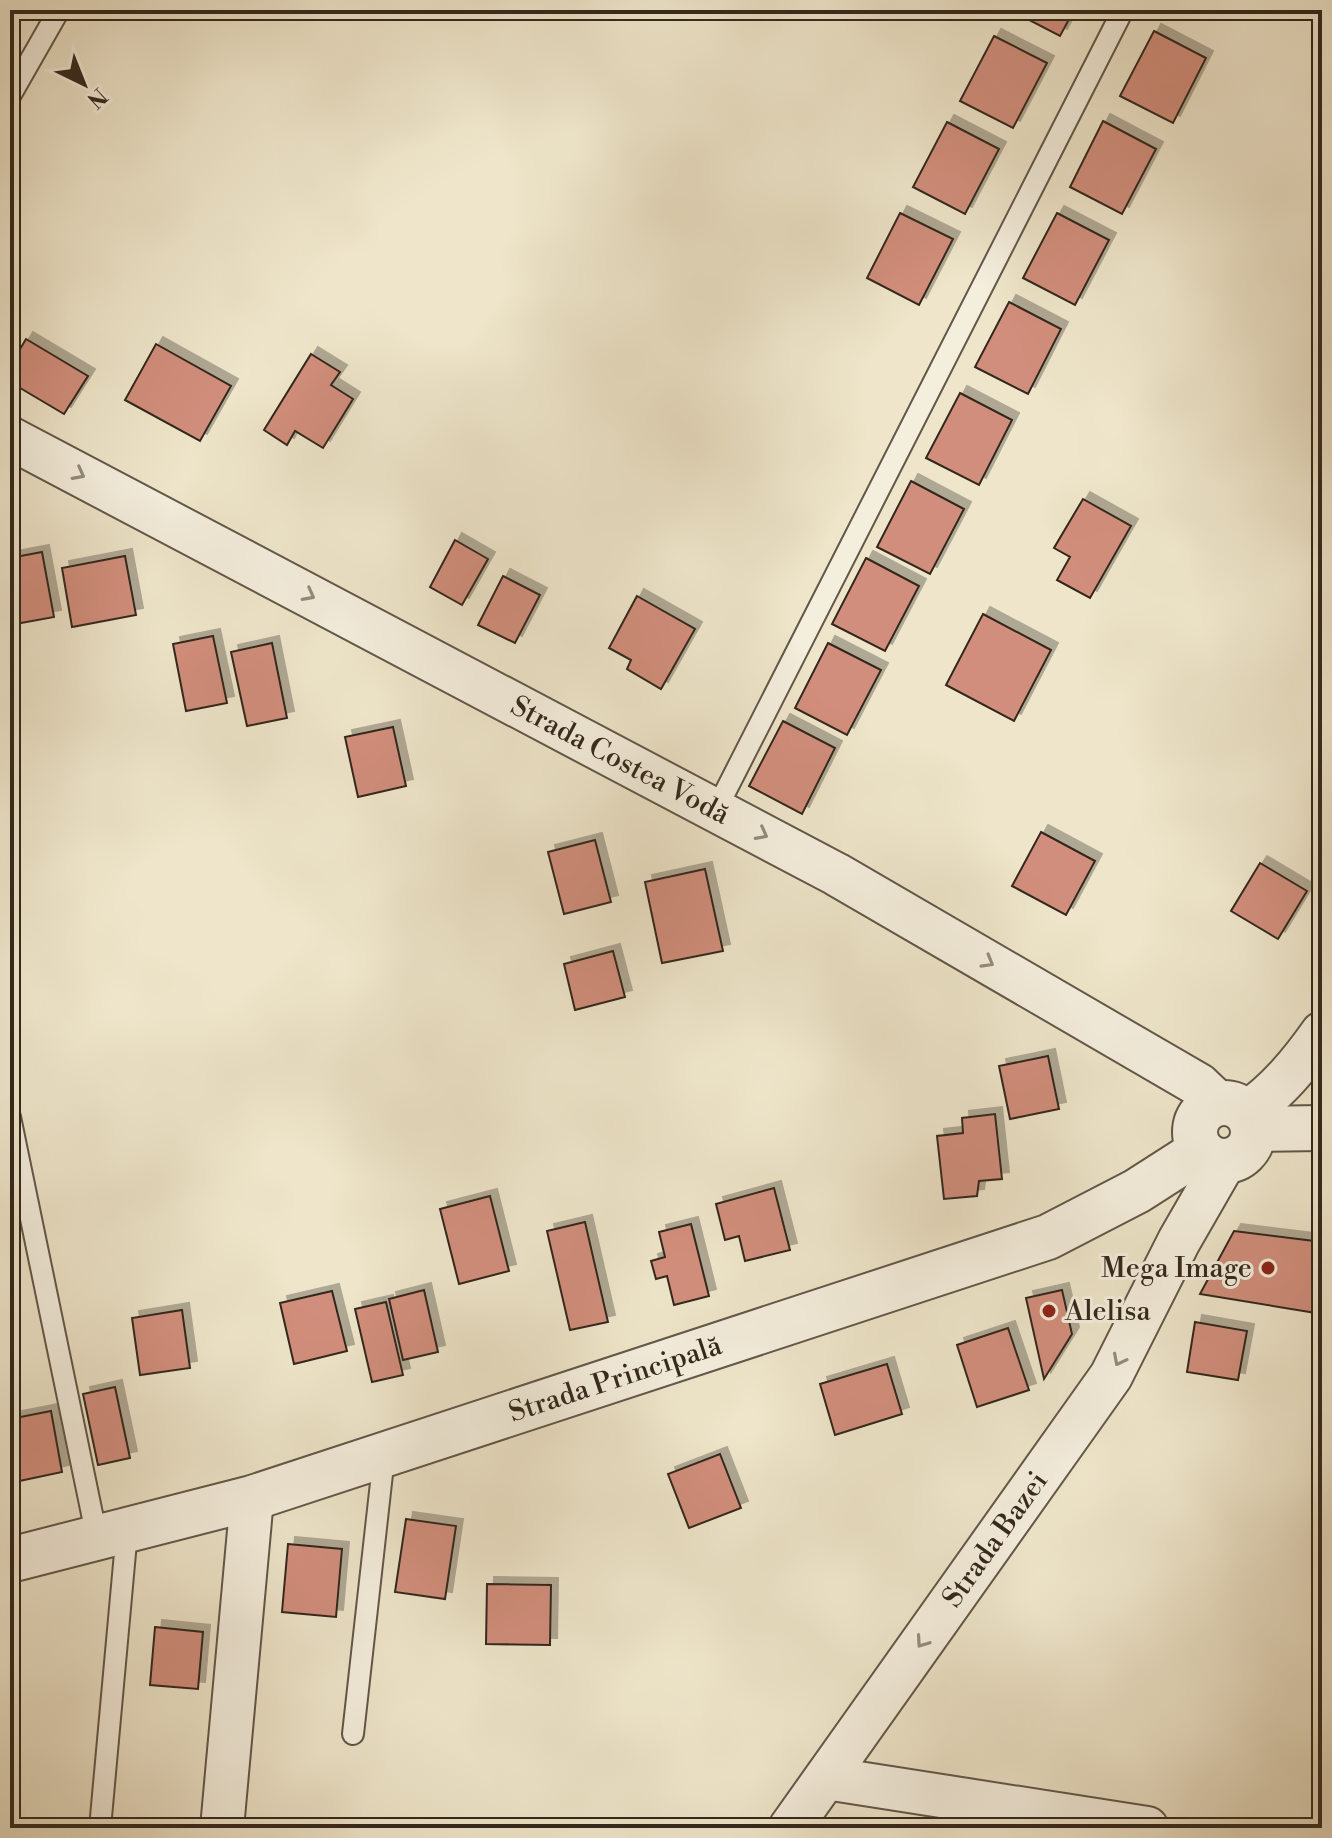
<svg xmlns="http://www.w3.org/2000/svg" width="1332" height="1838" font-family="'Libre Bodoni',serif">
  <defs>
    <filter id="shadow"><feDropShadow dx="7" dy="-7" stdDeviation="0" flood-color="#0004"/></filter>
  </defs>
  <rect width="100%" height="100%" fill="#eee5ca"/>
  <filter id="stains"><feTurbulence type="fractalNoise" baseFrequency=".0025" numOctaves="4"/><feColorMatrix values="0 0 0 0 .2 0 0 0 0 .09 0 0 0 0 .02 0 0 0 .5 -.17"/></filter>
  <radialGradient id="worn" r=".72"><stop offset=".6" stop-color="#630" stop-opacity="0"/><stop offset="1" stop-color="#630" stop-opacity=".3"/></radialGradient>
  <g fill="#d18e7c" stroke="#33281d" stroke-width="2" filter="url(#shadow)">
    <path d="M 1010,10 L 1074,10 L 1060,36 Z"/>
    <path d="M 1154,31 L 1206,58 L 1173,123 L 1120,96 Z"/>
    <path d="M 994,36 L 1047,63 L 1013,128 L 960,101 Z"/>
    <path d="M 1103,121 L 1156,149 L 1122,214 L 1070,187 Z"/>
    <path d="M 947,122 L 999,149 L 965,214 L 913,187 Z"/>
    <path d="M 900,213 L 953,239 L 919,305 L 867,278 Z"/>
    <path d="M 1057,213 L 1109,240 L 1075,305 L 1023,278 Z"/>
    <path d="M 1009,302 L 1061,329 L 1028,394 L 975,367 Z"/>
    <path d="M 26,339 L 88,376 L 64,414 L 10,382 L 10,366 Z"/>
    <path d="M 156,344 L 231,386 L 200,441 L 125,400 Z"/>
    <path d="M 311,354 L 340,372 L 331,385 L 353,399 L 323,448 L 295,431 L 287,445 L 264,430 Z"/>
    <path d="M 960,393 L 1012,420 L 979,485 L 926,458 Z"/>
    <path d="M 911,481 L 964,509 L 930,574 L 877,547 Z"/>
    <path d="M 1083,499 L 1131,526 L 1090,598 L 1057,580 L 1070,557 L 1054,548 Z"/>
    <path d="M 455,540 L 488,559 L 462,605 L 430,587 Z"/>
    <path d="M 42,552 L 54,617 L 10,625 L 10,558 Z"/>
    <path d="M 125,556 L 136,615 L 72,627 L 62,568 Z"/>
    <path d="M 866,558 L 919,586 L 885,651 L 832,624 Z"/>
    <path d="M 503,576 L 540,595 L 515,643 L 478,625 Z"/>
    <path d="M 637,596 L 695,629 L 661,689 L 627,669 L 631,660 L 609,648 Z"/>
    <path d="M 983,614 L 1051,650 L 1014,721 L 946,685 Z"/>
    <path d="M 213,636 L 227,703 L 186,711 L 173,644 Z"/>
    <path d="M 272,643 L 287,718 L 247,726 L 231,652 Z"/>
    <path d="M 828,643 L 881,670 L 847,735 L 795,708 Z"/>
    <path d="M 783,721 L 835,748 L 802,814 L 749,786 Z"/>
    <path d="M 393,727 L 406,786 L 358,797 L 345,737 Z"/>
    <path d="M 1041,832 L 1095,861 L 1066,915 L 1012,886 Z"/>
    <path d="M 595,840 L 611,902 L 564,914 L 548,852 Z"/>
    <path d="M 1260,863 L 1307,891 L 1278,939 L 1231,911 Z"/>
    <path d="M 705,869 L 723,951 L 662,963 L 645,882 Z"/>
    <path d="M 613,951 L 625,997 L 575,1010 L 564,964 Z"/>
    <path d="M 1048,1056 L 1059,1109 L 1010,1119 L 999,1066 Z"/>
    <path d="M 995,1114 L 1002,1179 L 979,1181 L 977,1196 L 944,1199 L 937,1136 L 963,1133 L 962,1118 Z"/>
    <path d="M 774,1188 L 790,1250 L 745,1261 L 739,1236 L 725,1240 L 716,1204 Z"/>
    <path d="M 490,1196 L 509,1271 L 459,1284 L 440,1209 Z"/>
    <path d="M 585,1222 L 608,1322 L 570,1330 L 547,1231 Z"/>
    <path d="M 691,1224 L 709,1296 L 674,1305 L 667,1276 L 656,1279 L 651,1261 L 665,1257 L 659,1232 Z"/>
    <path d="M 1234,1231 L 1322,1242 L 1322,1314 L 1200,1294 Z"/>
    <path d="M 424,1290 L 438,1352 L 403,1360 L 389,1299 Z"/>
    <path d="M 1062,1290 L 1072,1334 L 1044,1379 L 1026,1298 Z"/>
    <path d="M 332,1291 L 347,1351 L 294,1364 L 280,1303 Z"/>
    <path d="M 386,1302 L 403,1375 L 372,1382 L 355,1309 Z"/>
    <path d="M 182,1310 L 190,1368 L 140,1375 L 132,1318 Z"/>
    <path d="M 1195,1322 L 1247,1331 L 1238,1380 L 1187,1372 Z"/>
    <path d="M 1008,1328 L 1029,1390 L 977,1407 L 957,1345 Z"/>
    <path d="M 887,1364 L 902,1414 L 835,1435 L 820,1384 Z"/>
    <path d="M 115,1387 L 130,1458 L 98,1465 L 83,1394 Z"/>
    <path d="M 51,1411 L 62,1472 L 10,1483 L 10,1419 Z"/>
    <path d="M 720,1454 L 741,1508 L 689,1528 L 668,1474 Z"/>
    <path d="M 406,1519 L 456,1526 L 445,1599 L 395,1592 Z"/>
    <path d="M 288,1544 L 342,1549 L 336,1617 L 282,1612 Z"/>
    <path d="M 487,1584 L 551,1585 L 550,1645 L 486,1644 Z"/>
    <path d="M 155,1627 L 203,1632 L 198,1689 L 150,1685 Z"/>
  </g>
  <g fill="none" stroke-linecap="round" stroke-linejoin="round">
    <g stroke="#625748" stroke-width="24">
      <g id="service">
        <path d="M 10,96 L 59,10"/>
        <path d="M 716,810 L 1123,10"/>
        <path d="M 10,1117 L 97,1538"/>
        <path d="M 353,1734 L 384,1456"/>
        <path d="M 100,1828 L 127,1531"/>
      </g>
    </g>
    <g stroke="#625748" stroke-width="46">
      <g id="minor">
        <path id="s1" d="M 10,438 L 836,874 L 1199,1085 L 1219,1104"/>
        <path d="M 1246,1113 C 1277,1092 1300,1064 1322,1033"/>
        <path d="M 826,1778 L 1147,1828"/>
        <path d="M 222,1828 L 252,1498"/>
        <path id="s2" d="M 790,1828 L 1111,1376 L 1179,1241 L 1225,1161"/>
      </g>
    </g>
    <g stroke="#625748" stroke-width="48">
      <g id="tertiary">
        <circle cx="1224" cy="1132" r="29"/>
        <path d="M 1253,1129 L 1322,1128"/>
        <path id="s3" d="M 10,1560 L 252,1498 L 1048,1237 L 1137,1191 L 1201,1150"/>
      </g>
    </g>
    <use href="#service" stroke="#f4eedd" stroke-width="20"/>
    <use href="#minor" stroke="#f4eedd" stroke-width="42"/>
    <use href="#tertiary" stroke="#f4eedd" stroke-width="44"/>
  </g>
  <defs><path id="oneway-chevron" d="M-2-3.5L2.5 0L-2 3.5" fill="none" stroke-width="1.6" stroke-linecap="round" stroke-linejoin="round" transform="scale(2)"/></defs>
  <g stroke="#948b7d">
    <use href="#oneway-chevron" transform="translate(79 474) rotate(28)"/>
    <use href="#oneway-chevron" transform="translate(309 595) rotate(28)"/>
    <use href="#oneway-chevron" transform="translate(762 834) rotate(28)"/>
    <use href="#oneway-chevron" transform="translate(988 962) rotate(30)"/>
    <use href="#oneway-chevron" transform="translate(1119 1360) rotate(117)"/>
    <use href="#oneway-chevron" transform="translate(922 1642) rotate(125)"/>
  </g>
  <g fill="#8f2418" stroke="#f4eedd" stroke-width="3">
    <circle cx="1268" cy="1268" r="8"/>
    <circle cx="1049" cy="1311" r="8"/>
  </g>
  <g text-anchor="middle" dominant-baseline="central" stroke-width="6" stroke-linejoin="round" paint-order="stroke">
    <g font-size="28" fill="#33281d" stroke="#f4eedd">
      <text stroke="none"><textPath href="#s1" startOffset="690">Strada Costea Vodă</textPath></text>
      <text stroke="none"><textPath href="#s3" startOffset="632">Strada Principală</textPath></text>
      <text stroke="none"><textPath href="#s2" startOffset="354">Strada Bazei</textPath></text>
    </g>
    <g font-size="28" fill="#33281d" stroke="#f4eedd" text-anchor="end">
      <text x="1252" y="1268">Mega Image</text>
      <text x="1065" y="1311" text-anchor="start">Alelisa</text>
    </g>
  </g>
  <rect width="1332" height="1838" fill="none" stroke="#eee5ca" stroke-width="40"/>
  <rect x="12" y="12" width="1308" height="1814" fill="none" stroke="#33281d" stroke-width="4"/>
  <rect x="20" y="20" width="1292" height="1798" fill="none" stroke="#33281d" stroke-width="2"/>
  <g transform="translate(84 84) rotate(137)" stroke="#f4eedd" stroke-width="6" paint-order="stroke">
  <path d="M0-6L14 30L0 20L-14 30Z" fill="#33281d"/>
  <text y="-12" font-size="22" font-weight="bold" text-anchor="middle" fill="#33281d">N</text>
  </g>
  <rect width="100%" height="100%" filter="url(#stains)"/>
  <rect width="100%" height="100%" fill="url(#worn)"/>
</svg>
